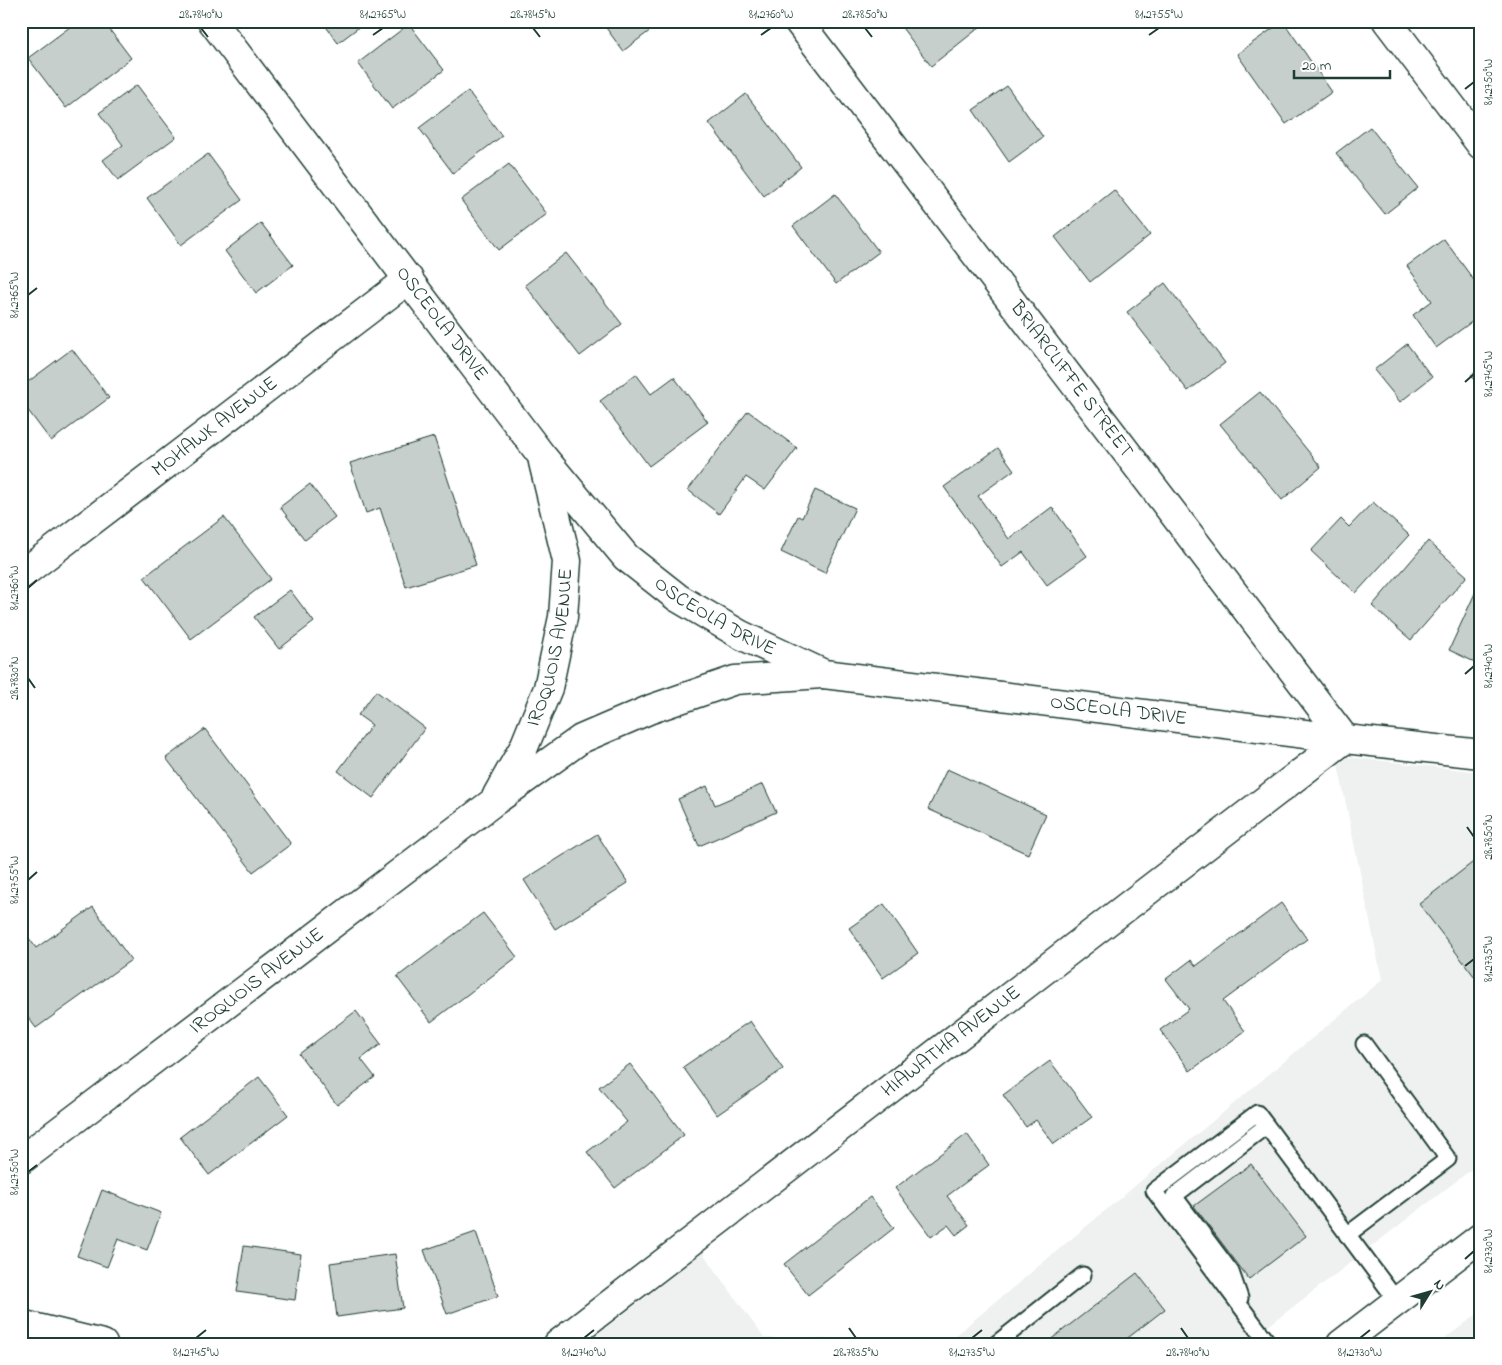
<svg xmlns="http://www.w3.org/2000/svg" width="1502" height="1365" font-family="'Indie Flower',sans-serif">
  <rect width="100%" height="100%" fill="#fff"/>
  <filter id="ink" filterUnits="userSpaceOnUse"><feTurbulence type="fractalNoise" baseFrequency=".02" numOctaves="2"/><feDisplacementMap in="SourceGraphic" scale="10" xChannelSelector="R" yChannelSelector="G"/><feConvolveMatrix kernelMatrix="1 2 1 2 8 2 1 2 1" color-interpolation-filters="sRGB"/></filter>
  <g filter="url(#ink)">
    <g fill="#eef1f0">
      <path d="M 1348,757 L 1481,772 L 1481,1162 L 1245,1344 L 585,1344 L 703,1253 L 764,1338 L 950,1340 L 1382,980 L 1338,765 Z"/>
      <path d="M 1481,1311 L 1481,1344 L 1438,1344 Z"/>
    </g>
    <g fill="#c7cfcc" stroke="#1f3d34">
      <path d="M 78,21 L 103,21 L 131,58 L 66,108 L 28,58 Z"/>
      <path d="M 322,21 L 367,21 L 338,43 Z"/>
      <path d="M 601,21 L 663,21 L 623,51 Z"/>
      <path d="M 897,21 L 976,21 L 980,27 L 931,66 Z"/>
      <path d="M 1283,21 L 1332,92 L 1286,124 L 1237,54 Z"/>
      <path d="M 409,24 L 444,70 L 392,109 L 358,63 Z"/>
      <path d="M 137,85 L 176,137 L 118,180 L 103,160 L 123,145 L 99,113 Z"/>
      <path d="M 1007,86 L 1043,137 L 1009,162 L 973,110 Z"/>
      <path d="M 468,91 L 502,136 L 453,173 L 419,128 Z"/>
      <path d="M 746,94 L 801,167 L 764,196 L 709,123 Z"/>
      <path d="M 1370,127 L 1418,188 L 1385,214 L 1336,153 Z"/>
      <path d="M 208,154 L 242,200 L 181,245 L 147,198 Z"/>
      <path d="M 509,164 L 547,214 L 499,250 L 461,200 Z"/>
      <path d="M 1114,190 L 1150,235 L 1090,282 L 1055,237 Z"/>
      <path d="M 835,194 L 879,252 L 836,284 L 793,226 Z"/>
      <path d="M 261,223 L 293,265 L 256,293 L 225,251 Z"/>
      <path d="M 1444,239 L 1481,290 L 1481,315 L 1436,348 L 1413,315 L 1432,301 L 1407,266 Z"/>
      <path d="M 566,253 L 622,324 L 580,356 L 525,285 Z"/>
      <path d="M 1165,283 L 1225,363 L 1188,391 L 1127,312 Z"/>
      <path d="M 1407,344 L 1432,377 L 1400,402 L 1374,370 Z"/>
      <path d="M 72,349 L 109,398 L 51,441 L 21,401 L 21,387 Z"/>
      <path d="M 1481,368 L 1481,388 L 1471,375 Z"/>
      <path d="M 636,374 L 651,394 L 674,377 L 708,422 L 649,466 L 600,401 Z"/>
      <path d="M 1260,392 L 1321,467 L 1282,500 L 1220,424 Z"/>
      <path d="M 748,411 L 797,448 L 765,490 L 746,477 L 719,514 L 688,490 Z"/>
      <path d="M 434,437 L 476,565 L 406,587 L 380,508 L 366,513 L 350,463 Z"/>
      <path d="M 998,448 L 1014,470 L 978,496 L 1009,539 L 1052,507 L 1087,556 L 1047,585 L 1023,552 L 1002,567 L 944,487 Z"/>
      <path d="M 310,484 L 335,517 L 305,540 L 280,507 Z"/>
      <path d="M 815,490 L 855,508 L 825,573 L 781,552 L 798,516 L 802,518 Z"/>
      <path d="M 1373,502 L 1409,535 L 1356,593 L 1311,551 L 1341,519 L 1349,527 Z"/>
      <path d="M 224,517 L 271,579 L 191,639 L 144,577 Z"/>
      <path d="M 1428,541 L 1467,576 L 1411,640 L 1372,606 Z"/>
      <path d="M 1481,580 L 1481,665 L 1449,650 Z"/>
      <path d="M 290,590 L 314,622 L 279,649 L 254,617 Z"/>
      <path d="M 376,691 L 425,728 L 373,798 L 338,771 L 372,725 L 358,715 Z"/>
      <path d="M 205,729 L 291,844 L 253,872 L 166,758 Z"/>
      <path d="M 947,769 L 1046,814 L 1028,854 L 928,809 Z"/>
      <path d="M 763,784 L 776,812 L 699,846 L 678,799 L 707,786 L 715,805 Z"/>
      <path d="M 597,834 L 628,883 L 555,929 L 524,880 Z"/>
      <path d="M 1481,856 L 1481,985 L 1419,904 Z"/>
      <path d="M 1281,903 L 1307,939 L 1223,1001 L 1245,1031 L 1190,1071 L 1160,1030 L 1189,1009 L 1166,979 L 1191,960 L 1196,966 Z"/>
      <path d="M 884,904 L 918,953 L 883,978 L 849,928 Z"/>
      <path d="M 93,907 L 131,960 L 36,1028 L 21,1008 L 21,927 L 36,948 Z"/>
      <path d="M 483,913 L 517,957 L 431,1022 L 397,977 Z"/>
      <path d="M 356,1011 L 381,1044 L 361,1059 L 375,1077 L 337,1105 L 299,1054 Z"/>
      <path d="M 750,1021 L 783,1069 L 717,1115 L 683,1067 Z"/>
      <path d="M 1050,1061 L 1092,1117 L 1054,1144 L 1036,1120 L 1026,1127 L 1003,1095 Z"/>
      <path d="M 630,1064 L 684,1135 L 615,1188 L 587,1152 L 627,1122 L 599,1087 Z"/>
      <path d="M 259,1077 L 288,1115 L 209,1175 L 180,1137 Z"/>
      <path d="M 967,1134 L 989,1165 L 947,1196 L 969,1225 L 956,1235 L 948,1225 L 931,1237 L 895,1188 Z"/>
      <path d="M 1251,1164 L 1306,1236 L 1249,1279 L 1194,1206 Z"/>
      <path d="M 102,1190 L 161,1213 L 147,1250 L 118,1239 L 107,1267 L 77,1256 Z"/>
      <path d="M 870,1197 L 894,1228 L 808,1295 L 784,1264 Z"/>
      <path d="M 476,1232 L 498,1296 L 447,1314 L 424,1250 Z"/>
      <path d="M 244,1246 L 301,1254 L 295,1300 L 237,1292 Z"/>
      <path d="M 395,1254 L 403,1308 L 337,1317 L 330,1263 Z"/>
      <path d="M 1137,1273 L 1165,1309 L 1120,1344 L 1107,1344 L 1105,1340 L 1100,1344 L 1045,1344 Z"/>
    </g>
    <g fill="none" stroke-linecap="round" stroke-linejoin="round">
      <g stroke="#1f3d34" stroke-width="19">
        <g id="lane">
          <path d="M 1347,1235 L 1448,1159 L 1364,1044"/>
          <path d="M 1240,1298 L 1231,1272 L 1174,1196 L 1266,1126"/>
          <path d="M 996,1344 L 1083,1275"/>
          <path d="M 1269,1344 L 1154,1191 L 1257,1113 L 1397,1301"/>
        </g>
      </g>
      <g stroke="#1f3d34" stroke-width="31">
        <g id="street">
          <path id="s1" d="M 212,21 L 542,456 L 626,557 L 678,598 L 741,635 L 824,674 L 1345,739 L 1481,754"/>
          <path d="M 1387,21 L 1481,145"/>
          <path id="s2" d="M 21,575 L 409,279"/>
          <path id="s3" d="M 497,795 L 524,747 L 548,688 L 563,617 L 567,561 L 543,462"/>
          <path id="s4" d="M 21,1160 L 492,803 L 581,739 L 651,709 L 735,680 L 822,674"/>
          <path d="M 21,1324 L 103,1344"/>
          <path id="s5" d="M 558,1344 L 1345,739 L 798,21"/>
        </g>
      </g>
      <g stroke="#1f3d34" stroke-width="31">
        <path id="primary" d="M 1341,1344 L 1481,1237"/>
      </g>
      <use href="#lane" stroke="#fff" stroke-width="15"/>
      <use href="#street" stroke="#fff" stroke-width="28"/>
      <use href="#primary" stroke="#fff" stroke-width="28"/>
    </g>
  </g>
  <path fill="none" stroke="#1f3d34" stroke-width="2" d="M 201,28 L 208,37M 533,28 L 540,37M 865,28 L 872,37M 373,35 L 383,28M 761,35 L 771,28M 1149,35 L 1159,28M 1465,89 L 1474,82M 28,295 L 37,288M 1465,382 L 1474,374M 28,588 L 37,580M 1465,674 L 1474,666M 28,678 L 35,688M 1467,827 L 1474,837M 28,880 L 37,872M 1465,966 L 1474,959M 28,1172 L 37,1165M 1465,1259 L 1474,1251M 849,1328 L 856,1338M 1181,1328 L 1188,1338M 196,1338 L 206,1330M 584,1338 L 594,1330M 972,1338 L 982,1330M 1360,1338 L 1370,1330"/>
  <g text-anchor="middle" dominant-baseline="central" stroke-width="4" stroke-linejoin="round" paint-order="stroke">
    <g font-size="20" fill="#1f3d34" stroke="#fff">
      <text stroke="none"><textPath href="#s1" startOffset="380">OSCEOLA DRIVE</textPath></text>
      <text transform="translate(1071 380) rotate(53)">BRIARCLIFFE STREET</text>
      <text stroke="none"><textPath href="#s2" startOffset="244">MOHAWK AVENUE</textPath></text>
      <text stroke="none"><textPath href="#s1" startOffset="785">OSCEOLA DRIVE</textPath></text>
      <text stroke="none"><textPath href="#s3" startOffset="159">IROQUOIS AVENUE</textPath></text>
      <text stroke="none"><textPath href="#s1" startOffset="1205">OSCEOLA DRIVE</textPath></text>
      <text stroke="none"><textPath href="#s4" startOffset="296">IROQUOIS AVENUE</textPath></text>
      <text stroke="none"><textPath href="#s5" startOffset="496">HIAWATHA AVENUE</textPath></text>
    </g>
  </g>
  <rect width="1502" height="1365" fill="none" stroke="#fff" stroke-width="55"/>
  <g transform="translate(1430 1292) rotate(53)" stroke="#ffffff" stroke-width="4" paint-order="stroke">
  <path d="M0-4L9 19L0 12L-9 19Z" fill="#1f3d34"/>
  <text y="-8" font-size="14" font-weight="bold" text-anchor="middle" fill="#1f3d34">N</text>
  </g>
  <path d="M1294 70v8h96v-8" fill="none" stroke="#1f3d34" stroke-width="2.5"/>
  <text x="1302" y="70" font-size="15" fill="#1f3d34" stroke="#ffffff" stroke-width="4" paint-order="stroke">20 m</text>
  <rect x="28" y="28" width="1446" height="1310" fill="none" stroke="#1f3d34" stroke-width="2"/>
  <g font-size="12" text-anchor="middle" fill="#1f3d34">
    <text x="201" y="18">28.7840°N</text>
    <text x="383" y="18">81.2765°W</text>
    <text x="533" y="18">28.7845°N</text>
    <text x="771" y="18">81.2760°W</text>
    <text x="865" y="18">28.7850°N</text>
    <text x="1159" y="18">81.2755°W</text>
    <text transform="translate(1488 82) rotate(-90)" y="4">81.2750°W</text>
    <text transform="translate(14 295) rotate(-90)" y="4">81.2765°W</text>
    <text transform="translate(1488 374) rotate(-90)" y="4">81.2745°W</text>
    <text transform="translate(14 588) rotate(-90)" y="4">81.2760°W</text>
    <text transform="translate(1488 666) rotate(-90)" y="4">81.2740°W</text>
    <text transform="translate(14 678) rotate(-90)" y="4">28.7830°N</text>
    <text transform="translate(1488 837) rotate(-90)" y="4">28.7850°N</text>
    <text transform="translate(14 880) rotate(-90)" y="4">81.2755°W</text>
    <text transform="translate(1488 959) rotate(-90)" y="4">81.2735°W</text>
    <text transform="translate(14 1172) rotate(-90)" y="4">81.2750°W</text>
    <text transform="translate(1488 1251) rotate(-90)" y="4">81.2730°W</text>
    <text x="196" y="1356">81.2745°W</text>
    <text x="584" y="1356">81.2740°W</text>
    <text x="856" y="1356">28.7835°N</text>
    <text x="972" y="1356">81.2735°W</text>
    <text x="1188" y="1356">28.7840°N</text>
    <text x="1360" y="1356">81.2730°W</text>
  </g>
</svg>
